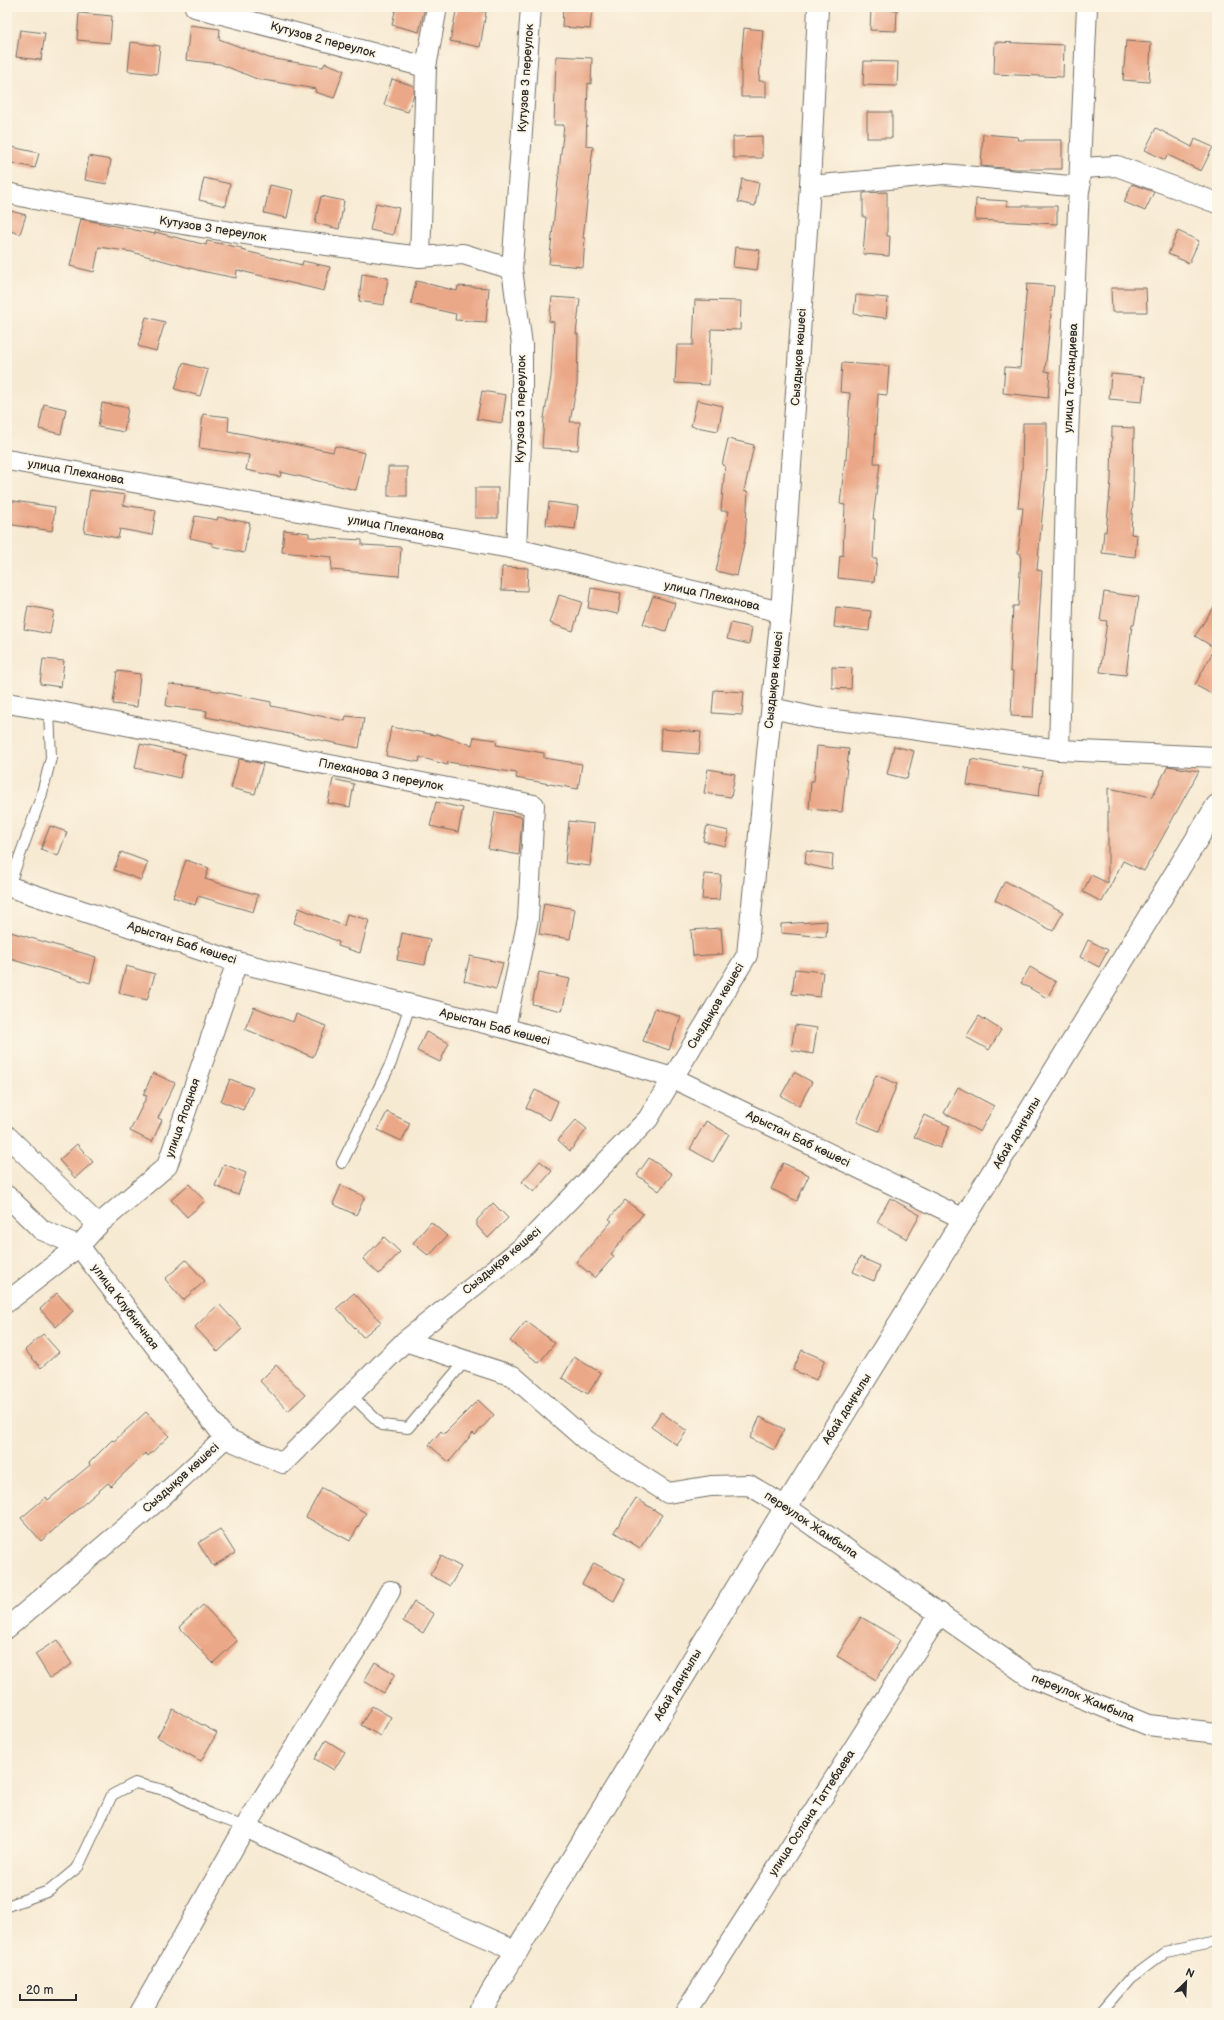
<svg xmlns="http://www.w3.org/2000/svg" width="1224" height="2020" font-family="'Balsamiq Sans',sans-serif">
  <rect width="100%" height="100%" fill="#fcf5e5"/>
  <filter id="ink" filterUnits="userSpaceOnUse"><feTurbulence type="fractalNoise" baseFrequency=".025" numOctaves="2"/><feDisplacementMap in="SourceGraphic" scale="8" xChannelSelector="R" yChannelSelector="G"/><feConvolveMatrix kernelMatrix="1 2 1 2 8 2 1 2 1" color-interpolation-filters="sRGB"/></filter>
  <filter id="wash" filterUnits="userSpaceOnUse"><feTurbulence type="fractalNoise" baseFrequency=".012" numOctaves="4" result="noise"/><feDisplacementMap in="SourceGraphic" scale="16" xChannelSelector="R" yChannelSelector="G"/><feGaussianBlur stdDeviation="0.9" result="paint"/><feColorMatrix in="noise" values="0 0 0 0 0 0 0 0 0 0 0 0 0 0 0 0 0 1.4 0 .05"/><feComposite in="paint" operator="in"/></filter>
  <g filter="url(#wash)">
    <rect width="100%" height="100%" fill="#f7ead3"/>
    <g id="blocks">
      <g fill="#eba888">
        <path d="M 396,7 L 425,7 L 419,32 L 392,25 Z"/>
        <path d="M 457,7 L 486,12 L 480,47 L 450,41 Z"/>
        <path d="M 563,7 L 592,9 L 590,29 L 562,27 Z"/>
        <path d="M 871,9 L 897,10 L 896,31 L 870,30 Z"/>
        <path d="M 79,13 L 112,16 L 110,43 L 77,40 Z"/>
        <path d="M 190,25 L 220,29 L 219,39 L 269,58 L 323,67 L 325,63 L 344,70 L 334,98 L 315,92 L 316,89 L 257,79 L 220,64 L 186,60 Z"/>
        <path d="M 744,28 L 763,30 L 759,81 L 766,81 L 766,97 L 741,97 L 741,61 Z"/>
        <path d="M 20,30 L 45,33 L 41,60 L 16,57 Z"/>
        <path d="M 1126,41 L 1151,43 L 1149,82 L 1123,80 Z"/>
        <path d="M 131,42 L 160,46 L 157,74 L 128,71 Z"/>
        <path d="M 995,42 L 1064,45 L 1063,77 L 994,74 Z"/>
        <path d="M 556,56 L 592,58 L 591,84 L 588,83 L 586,146 L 593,147 L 583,238 L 585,238 L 583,267 L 549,264 L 564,125 L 554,125 Z"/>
        <path d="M 864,61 L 898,62 L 897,86 L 863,85 Z"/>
        <path d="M 392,79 L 414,86 L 414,94 L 408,112 L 384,105 Z"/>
        <rect x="867" y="112" width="25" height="26"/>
        <path d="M 1156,128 L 1192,147 L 1195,139 L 1213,147 L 1201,171 L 1168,155 L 1165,160 L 1145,150 Z"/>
        <path d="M 983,134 L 1018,137 L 1017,140 L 1062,140 L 1062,169 L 1015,169 L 981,166 Z"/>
        <path d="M 762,136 L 762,158 L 733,158 L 733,137 Z"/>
        <path d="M 7,146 L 39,153 L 35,168 L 7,162 Z"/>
        <path d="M 89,156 L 111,160 L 107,184 L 85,180 Z"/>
        <path d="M 204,178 L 230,184 L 226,206 L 199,200 Z"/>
        <path d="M 742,179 L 759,183 L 755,206 L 738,202 Z"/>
        <path d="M 1132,184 L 1154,192 L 1145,211 L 1124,202 Z"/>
        <path d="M 270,185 L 293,190 L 287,218 L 264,213 Z"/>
        <path d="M 887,192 L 887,236 L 890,236 L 889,256 L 863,254 L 866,217 L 863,217 L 863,193 Z"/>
        <path d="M 321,196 L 344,201 L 339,229 L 315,223 Z"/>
        <path d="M 976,199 L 1007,201 L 1007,206 L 1057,206 L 1057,224 L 975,220 Z"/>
        <path d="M 376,203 L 399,208 L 393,235 L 370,230 Z"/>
        <path d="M 7,210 L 26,215 L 20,234 L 7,230 Z"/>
        <path d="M 81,219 L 155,234 L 155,232 L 206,245 L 207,241 L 242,248 L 241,250 L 302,265 L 303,261 L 330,267 L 324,291 L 237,270 L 236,278 L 201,271 L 132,252 L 99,247 L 94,272 L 70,266 Z"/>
        <path d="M 1178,231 L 1199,241 L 1189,263 L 1168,254 Z"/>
        <path d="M 735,247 L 760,250 L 757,270 L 733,267 Z"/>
        <path d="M 362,274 L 388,278 L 384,305 L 359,301 Z"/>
        <path d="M 416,281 L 457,291 L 458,286 L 489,288 L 486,322 L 455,320 L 456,314 L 411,304 Z"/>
        <path d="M 1027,284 L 1054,286 L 1045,371 L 1050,372 L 1048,398 L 1003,393 L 1005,367 L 1020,368 Z"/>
        <path d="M 1111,288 L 1146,288 L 1147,312 L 1112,312 Z"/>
        <path d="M 856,295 L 888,298 L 886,318 L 854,314 Z"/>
        <path d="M 552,297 L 580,299 L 576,334 L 578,334 L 577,384 L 570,422 L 580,422 L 578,450 L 542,448 L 544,418 L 551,377 L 554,322 L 549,321 Z"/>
        <path d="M 695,300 L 741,301 L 740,330 L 711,329 L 709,385 L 675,383 L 677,345 L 693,345 Z"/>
        <path d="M 146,317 L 165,322 L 156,351 L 138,346 Z"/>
        <path d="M 183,363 L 208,370 L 200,396 L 175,389 Z"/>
        <path d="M 842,363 L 889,366 L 887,395 L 878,394 L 874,463 L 880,463 L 873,519 L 875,519 L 873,559 L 877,559 L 874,582 L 838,578 L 840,555 L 843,556 L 845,505 L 840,504 L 845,459 L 846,460 L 850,393 L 840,392 Z"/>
        <path d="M 1111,374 L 1145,377 L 1142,402 L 1109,399 Z"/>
        <path d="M 482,391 L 506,395 L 502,423 L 477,419 Z"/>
        <path d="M 697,400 L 723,406 L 718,431 L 691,426 Z"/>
        <path d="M 102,403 L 128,408 L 124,432 L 98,427 Z"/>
        <path d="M 44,404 L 66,409 L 61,434 L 39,429 Z"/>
        <path d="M 203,414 L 229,417 L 228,431 L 333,452 L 335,446 L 365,453 L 356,490 L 281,472 L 280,477 L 246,470 L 249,455 L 199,448 Z"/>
        <path d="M 1023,423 L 1047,423 L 1047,465 L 1037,570 L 1042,571 L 1033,717 L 1011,716 L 1013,672 L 1010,671 L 1013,606 L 1018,606 L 1021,554 L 1018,553 L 1023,508 L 1018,508 L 1022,469 Z"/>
        <path d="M 1112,427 L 1134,428 L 1133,482 L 1134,482 L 1131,534 L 1137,535 L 1135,557 L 1102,553 L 1104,531 L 1106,532 L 1111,480 Z"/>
        <path d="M 728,439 L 754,445 L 744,491 L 748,492 L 745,539 L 737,576 L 716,571 L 729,511 L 721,511 L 725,466 L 722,465 Z"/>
        <rect x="388" y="467" width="19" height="29"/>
        <rect x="475" y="488" width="23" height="30"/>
        <path d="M 90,490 L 125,495 L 123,505 L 156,510 L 152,535 L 120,529 L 118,538 L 84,532 Z"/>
        <path d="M 7,500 L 55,507 L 52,531 L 7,524 Z"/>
        <path d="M 549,502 L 578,506 L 575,529 L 546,525 Z"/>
        <path d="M 195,516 L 217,520 L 218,517 L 250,523 L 244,553 L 212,546 L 212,543 L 190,538 Z"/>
        <path d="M 284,530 L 309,533 L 309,537 L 362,540 L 362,545 L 401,547 L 399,576 L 331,570 L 332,557 L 282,552 Z"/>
        <path d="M 502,567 L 528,568 L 527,591 L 501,590 Z"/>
        <path d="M 591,588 L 621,593 L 618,614 L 588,608 Z"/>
        <path d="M 1104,592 L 1139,597 L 1134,625 L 1132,625 L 1126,675 L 1100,672 L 1107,621 L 1100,620 Z"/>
        <path d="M 559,595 L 582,602 L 573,631 L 550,623 Z"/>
        <path d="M 653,596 L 675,603 L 666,631 L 643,624 Z"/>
        <path d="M 1217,602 L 1217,697 L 1195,685 L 1215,648 L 1195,636 Z"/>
        <path d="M 28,606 L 54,611 L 50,634 L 24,629 Z"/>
        <path d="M 836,607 L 871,611 L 869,631 L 834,627 Z"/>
        <path d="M 731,623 L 752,628 L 749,644 L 727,639 Z"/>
        <path d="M 43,659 L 64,661 L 61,687 L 40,684 Z"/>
        <path d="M 832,667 L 852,668 L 851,689 L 832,688 Z"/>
        <path d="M 117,671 L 140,674 L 137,707 L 113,704 Z"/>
        <path d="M 169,684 L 197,687 L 271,702 L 271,706 L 345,721 L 346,716 L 364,718 L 359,748 L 206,717 L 207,711 L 166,706 Z"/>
        <path d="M 714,690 L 744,692 L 742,715 L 712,713 Z"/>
        <path d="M 391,727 L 435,735 L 436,734 L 472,745 L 474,737 L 497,740 L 496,745 L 544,753 L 544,758 L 582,764 L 578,789 L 516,778 L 517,773 L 448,762 L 447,765 L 420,757 L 419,762 L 386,756 Z"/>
        <path d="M 661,729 L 701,732 L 699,754 L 660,751 Z"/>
        <path d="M 140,744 L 185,754 L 180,778 L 135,768 Z"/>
        <path d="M 817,746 L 849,749 L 842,812 L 809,809 L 811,781 L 814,781 Z"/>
        <path d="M 894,746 L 914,751 L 907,779 L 887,774 Z"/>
        <path d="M 239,759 L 263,764 L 255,794 L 231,788 Z"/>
        <path d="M 971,759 L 1042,771 L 1039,796 L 967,785 Z"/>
        <path d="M 1168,766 L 1199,771 L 1144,871 L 1123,861 L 1102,902 L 1083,892 L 1091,875 L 1108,883 L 1108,788 L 1152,797 Z"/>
        <path d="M 708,769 L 735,774 L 731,797 L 704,793 Z"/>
        <path d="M 333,779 L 354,784 L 350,807 L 328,803 Z"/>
        <path d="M 436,802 L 463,808 L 458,832 L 430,826 Z"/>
        <path d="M 495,812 L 522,817 L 519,855 L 488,849 Z"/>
        <path d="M 569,821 L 594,824 L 590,866 L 565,863 Z"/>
        <path d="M 50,826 L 67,832 L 58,856 L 41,849 Z"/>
        <path d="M 707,826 L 729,831 L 725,846 L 703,841 Z"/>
        <path d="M 806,851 L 833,854 L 832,870 L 805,864 Z"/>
        <path d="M 121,852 L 148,862 L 141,880 L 114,870 Z"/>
        <path d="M 186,860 L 209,868 L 205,879 L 258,895 L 253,912 L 198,896 L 195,905 L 173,897 Z"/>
        <path d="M 704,874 L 721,875 L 719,900 L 702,899 Z"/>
        <path d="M 1005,881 L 1063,912 L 1053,931 L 995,900 Z"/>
        <path d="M 544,903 L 575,909 L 570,939 L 539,934 Z"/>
        <path d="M 299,908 L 344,926 L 347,914 L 369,920 L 360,953 L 338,946 L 339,942 L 294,923 Z"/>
        <path d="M 827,921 L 826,937 L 781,933 L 781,924 Z"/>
        <path d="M 721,928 L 723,954 L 693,956 L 691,930 Z"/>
        <path d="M 7,931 L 96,957 L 90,983 L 7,958 Z"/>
        <path d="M 402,933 L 430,939 L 425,965 L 397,960 Z"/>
        <path d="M 1088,940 L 1108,950 L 1099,967 L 1080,957 Z"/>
        <path d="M 470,956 L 503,963 L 496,989 L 464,981 Z"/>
        <path d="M 126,966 L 155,974 L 147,1000 L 119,993 Z"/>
        <path d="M 1030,967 L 1056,982 L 1047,998 L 1021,983 Z"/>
        <path d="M 795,969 L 823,972 L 820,997 L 792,994 Z"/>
        <path d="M 539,972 L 570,979 L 562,1011 L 532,1004 Z"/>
        <path d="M 254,1007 L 293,1022 L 296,1014 L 326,1026 L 313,1057 L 245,1029 Z"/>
        <path d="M 655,1008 L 681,1017 L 669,1050 L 643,1041 Z"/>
        <path d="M 979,1016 L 1001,1030 L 989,1050 L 966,1037 Z"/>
        <path d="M 795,1025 L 817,1028 L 813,1054 L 791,1050 Z"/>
        <path d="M 426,1032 L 449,1043 L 440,1062 L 417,1051 Z"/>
        <path d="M 794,1072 L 812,1082 L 799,1106 L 781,1096 Z"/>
        <path d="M 153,1073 L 175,1083 L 158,1118 L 162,1120 L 152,1142 L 130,1131 L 147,1096 L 143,1095 Z"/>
        <path d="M 876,1075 L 897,1084 L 879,1131 L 857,1122 Z"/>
        <path d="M 230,1079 L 253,1088 L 243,1110 L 221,1101 Z"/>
        <path d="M 958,1087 L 994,1106 L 980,1132 L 944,1113 Z"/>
        <path d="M 535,1090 L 558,1101 L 550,1120 L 526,1108 Z"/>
        <path d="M 387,1112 L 410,1123 L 402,1141 L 378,1130 Z"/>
        <path d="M 924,1115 L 950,1126 L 940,1148 L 914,1137 Z"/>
        <path d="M 576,1120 L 587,1129 L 570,1151 L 558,1140 Z"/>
        <path d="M 706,1121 L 729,1134 L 713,1162 L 690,1149 Z"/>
        <path d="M 77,1144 L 93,1162 L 75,1178 L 59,1160 Z"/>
        <path d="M 649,1158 L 672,1174 L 659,1191 L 637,1175 Z"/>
        <path d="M 540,1161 L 552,1171 L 534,1192 L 522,1182 Z"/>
        <path d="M 783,1163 L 809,1175 L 797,1201 L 771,1189 Z"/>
        <path d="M 224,1164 L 246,1173 L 238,1195 L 215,1186 Z"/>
        <path d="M 189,1184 L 205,1201 L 187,1217 L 171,1200 Z"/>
        <path d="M 341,1185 L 365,1197 L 356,1215 L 333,1204 Z"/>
        <path d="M 890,1198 L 920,1215 L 907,1239 L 877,1222 Z"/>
        <path d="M 625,1200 L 643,1214 L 611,1254 L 614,1256 L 595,1278 L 576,1262 L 612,1221 L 609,1219 Z"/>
        <path d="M 493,1203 L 508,1218 L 488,1238 L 477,1226 L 477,1220 Z"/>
        <path d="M 431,1222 L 447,1236 L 429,1256 L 413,1243 Z"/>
        <path d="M 384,1237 L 400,1252 L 379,1274 L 363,1259 Z"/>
        <path d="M 860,1257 L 880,1266 L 874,1281 L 853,1272 Z"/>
        <path d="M 186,1260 L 205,1281 L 183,1300 L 165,1279 Z"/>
        <path d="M 57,1293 L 73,1311 L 56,1327 L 40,1309 Z"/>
        <path d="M 354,1293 L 381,1322 L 363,1337 L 337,1308 Z"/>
        <path d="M 219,1304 L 242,1329 L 218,1352 L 195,1327 Z"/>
        <path d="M 526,1321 L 555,1343 L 539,1363 L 510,1341 Z"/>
        <path d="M 43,1334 L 59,1352 L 41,1368 L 25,1350 Z"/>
        <path d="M 802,1350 L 825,1360 L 816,1380 L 793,1370 Z"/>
        <path d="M 574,1357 L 601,1373 L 588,1394 L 562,1378 Z"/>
        <path d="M 276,1365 L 305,1395 L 288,1411 L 260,1381 Z"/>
        <path d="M 478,1400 L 494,1415 L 475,1435 L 473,1433 L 449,1462 L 429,1445 L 441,1431 L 444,1434 Z"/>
        <path d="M 146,1412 L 169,1436 L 148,1456 L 145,1453 L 111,1486 L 108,1483 L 41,1541 L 21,1518 L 46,1497 L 48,1500 L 90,1465 L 89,1463 L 112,1440 L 114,1441 Z"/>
        <path d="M 661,1412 L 687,1431 L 677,1445 L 651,1427 Z"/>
        <path d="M 760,1417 L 784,1429 L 774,1450 L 750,1438 Z"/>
        <path d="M 322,1488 L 366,1513 L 350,1541 L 306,1517 Z"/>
        <path d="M 636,1498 L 662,1515 L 640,1548 L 614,1532 Z"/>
        <path d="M 220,1529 L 235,1553 L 213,1566 L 198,1543 Z"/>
        <path d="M 441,1556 L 461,1567 L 450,1586 L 430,1575 Z"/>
        <path d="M 594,1563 L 625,1580 L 614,1601 L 582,1584 Z"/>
        <path d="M 414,1602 L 434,1614 L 423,1633 L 403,1621 Z"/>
        <path d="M 203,1605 L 237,1641 L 213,1663 L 179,1627 Z"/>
        <path d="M 861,1617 L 900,1640 L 876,1680 L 837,1656 Z"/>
        <path d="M 57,1640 L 72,1664 L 50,1678 L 35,1654 Z"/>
        <path d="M 375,1662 L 395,1674 L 384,1693 L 364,1681 Z"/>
        <path d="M 372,1706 L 391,1717 L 380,1736 L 361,1725 Z"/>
        <path d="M 173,1709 L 217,1733 L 201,1761 L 157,1737 Z"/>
        <path d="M 326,1740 L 345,1752 L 334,1770 L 315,1759 Z"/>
      </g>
    </g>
  </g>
  <g filter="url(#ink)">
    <use href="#blocks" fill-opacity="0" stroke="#726e66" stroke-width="1"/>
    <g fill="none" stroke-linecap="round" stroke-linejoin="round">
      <g stroke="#726e66" stroke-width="12">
        <g id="service">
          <path d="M 9,886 L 41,797 L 51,758 L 49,710"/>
          <path d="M 342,1163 L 391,1063 L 410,1005"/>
          <path d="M 351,1395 L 382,1425 L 408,1428 L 466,1360"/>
          <path d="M 7,1906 L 49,1891 L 78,1867 L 112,1795 L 135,1783 L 172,1792 L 210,1814 L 245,1827"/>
          <path d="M 1100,2013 L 1130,1978 L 1164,1953 L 1217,1942"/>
        </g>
      </g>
      <g stroke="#726e66" stroke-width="22">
        <g id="minor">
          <path d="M 195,7 L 426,67"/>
          <path d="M 1081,168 L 1117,166 L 1217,203"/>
          <path d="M 810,186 L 944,174 L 1080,187"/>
          <path d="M 7,193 L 58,204 L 257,236 L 420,257 L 463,254 L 512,269"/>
          <path d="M 420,257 L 426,67 L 437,7"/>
          <path d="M 7,460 L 516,549 L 781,612"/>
          <path d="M 516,549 L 522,422 L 522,345 L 512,269 L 531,7"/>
          <path d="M 7,703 L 49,710 L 534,805 L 528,919 L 505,1028"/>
          <path d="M 772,708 L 817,718 L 904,728 L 1059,750 L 1217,757"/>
          <path d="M 1059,750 L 1067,458 L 1087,7"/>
          <path d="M 7,886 L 237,962 L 505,1028 L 673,1078 L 964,1219"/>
          <path d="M 7,1136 L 98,1225"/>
          <path d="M 7,1196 L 42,1230 L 79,1246 L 225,1438"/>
          <path d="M 7,1302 L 79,1246 L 98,1225 L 167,1166 L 237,962"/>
          <path d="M 405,1341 L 513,1376 L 587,1441 L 668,1493 L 711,1486 L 749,1485 L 786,1507 L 1030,1677 L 1148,1725 L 1217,1733"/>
          <path d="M 7,1628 L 158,1500 L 225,1438 L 283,1463 L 405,1341 L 524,1246 L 648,1119 L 747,955 L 781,612 L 810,186 L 818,7"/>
          <path d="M 245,1827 L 332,1867 L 379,1891 L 518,1951"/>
          <path d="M 140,2013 L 245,1827 L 366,1633 L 390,1591"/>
          <path d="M 685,2013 L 940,1613"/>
        </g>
      </g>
      <g stroke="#726e66" stroke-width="24">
        <path id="tertiary" d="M 479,2013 L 786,1507 L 964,1219 L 1217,806"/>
      </g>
      <use href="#service" stroke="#fff" stroke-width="10"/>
      <use href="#minor" stroke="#fff" stroke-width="20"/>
      <use href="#tertiary" stroke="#fff" stroke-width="22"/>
    </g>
  </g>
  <g text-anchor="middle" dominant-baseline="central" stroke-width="3.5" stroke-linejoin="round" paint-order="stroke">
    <g font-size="12" fill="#2b2b2b" stroke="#fcf5e5">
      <text transform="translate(323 40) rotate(15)">Кутузов 2 переулок</text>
      <text transform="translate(526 78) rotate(-86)">Кутузов 3 переулок</text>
      <text transform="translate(213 229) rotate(9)">Кутузов 3 переулок</text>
      <text transform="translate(799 357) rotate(-86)">Сыздықов көшесі</text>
      <text transform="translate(1071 378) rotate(-87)">улица Тастандиева</text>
      <text transform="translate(521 409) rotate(-89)">Кутузов 3 переулок</text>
      <text transform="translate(76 472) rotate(10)">улица Плеханова</text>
      <text transform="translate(396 528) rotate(10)">улица Плеханова</text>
      <text transform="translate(712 596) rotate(13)">улица Плеханова</text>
      <text transform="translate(774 680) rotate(-84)">Сыздықов көшесі</text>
      <text transform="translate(381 775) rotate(11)">Плеханова 3 переулок</text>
      <text transform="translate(182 943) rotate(18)">Арыстан Баб көшесі</text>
      <text transform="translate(716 1006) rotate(-59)">Сыздықов көшесі</text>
      <text transform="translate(495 1027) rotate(15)">Арыстан Баб көшесі</text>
      <text transform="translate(183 1118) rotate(-71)">улица Ягодная</text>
      <text transform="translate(1017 1133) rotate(-59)">Абай даңғылы</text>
      <text transform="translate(798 1139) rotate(26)">Арыстан Баб көшесі</text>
      <text transform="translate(502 1261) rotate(-40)">Сыздықов көшесі</text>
      <text transform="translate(125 1307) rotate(53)">улица Клубничная</text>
      <text transform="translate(847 1409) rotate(-58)">Абай даңғылы</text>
      <text transform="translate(181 1478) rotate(-42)">Сыздықов көшесі</text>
      <text transform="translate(811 1525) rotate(34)">переулок Жамбыла</text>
      <text transform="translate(678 1685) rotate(-59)">Абай даңғылы</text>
      <text transform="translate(1083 1698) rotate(22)">переулок Жамбыла</text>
      <text transform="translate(812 1813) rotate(-57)">улица Ослана Таттебаева</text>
    </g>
  </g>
  <rect width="1224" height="2020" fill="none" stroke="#fcf5e5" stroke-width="24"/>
  <g transform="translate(1186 1982) rotate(24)" stroke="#fcf5e5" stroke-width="3" paint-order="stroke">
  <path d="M0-3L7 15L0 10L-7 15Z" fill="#2b2b2b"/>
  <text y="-6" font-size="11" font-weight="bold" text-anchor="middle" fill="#2b2b2b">N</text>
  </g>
  <path d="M20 1994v6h56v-6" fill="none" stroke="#2b2b2b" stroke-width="2"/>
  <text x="26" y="1994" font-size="12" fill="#2b2b2b" stroke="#fcf5e5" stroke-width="3" paint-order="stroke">20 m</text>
</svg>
